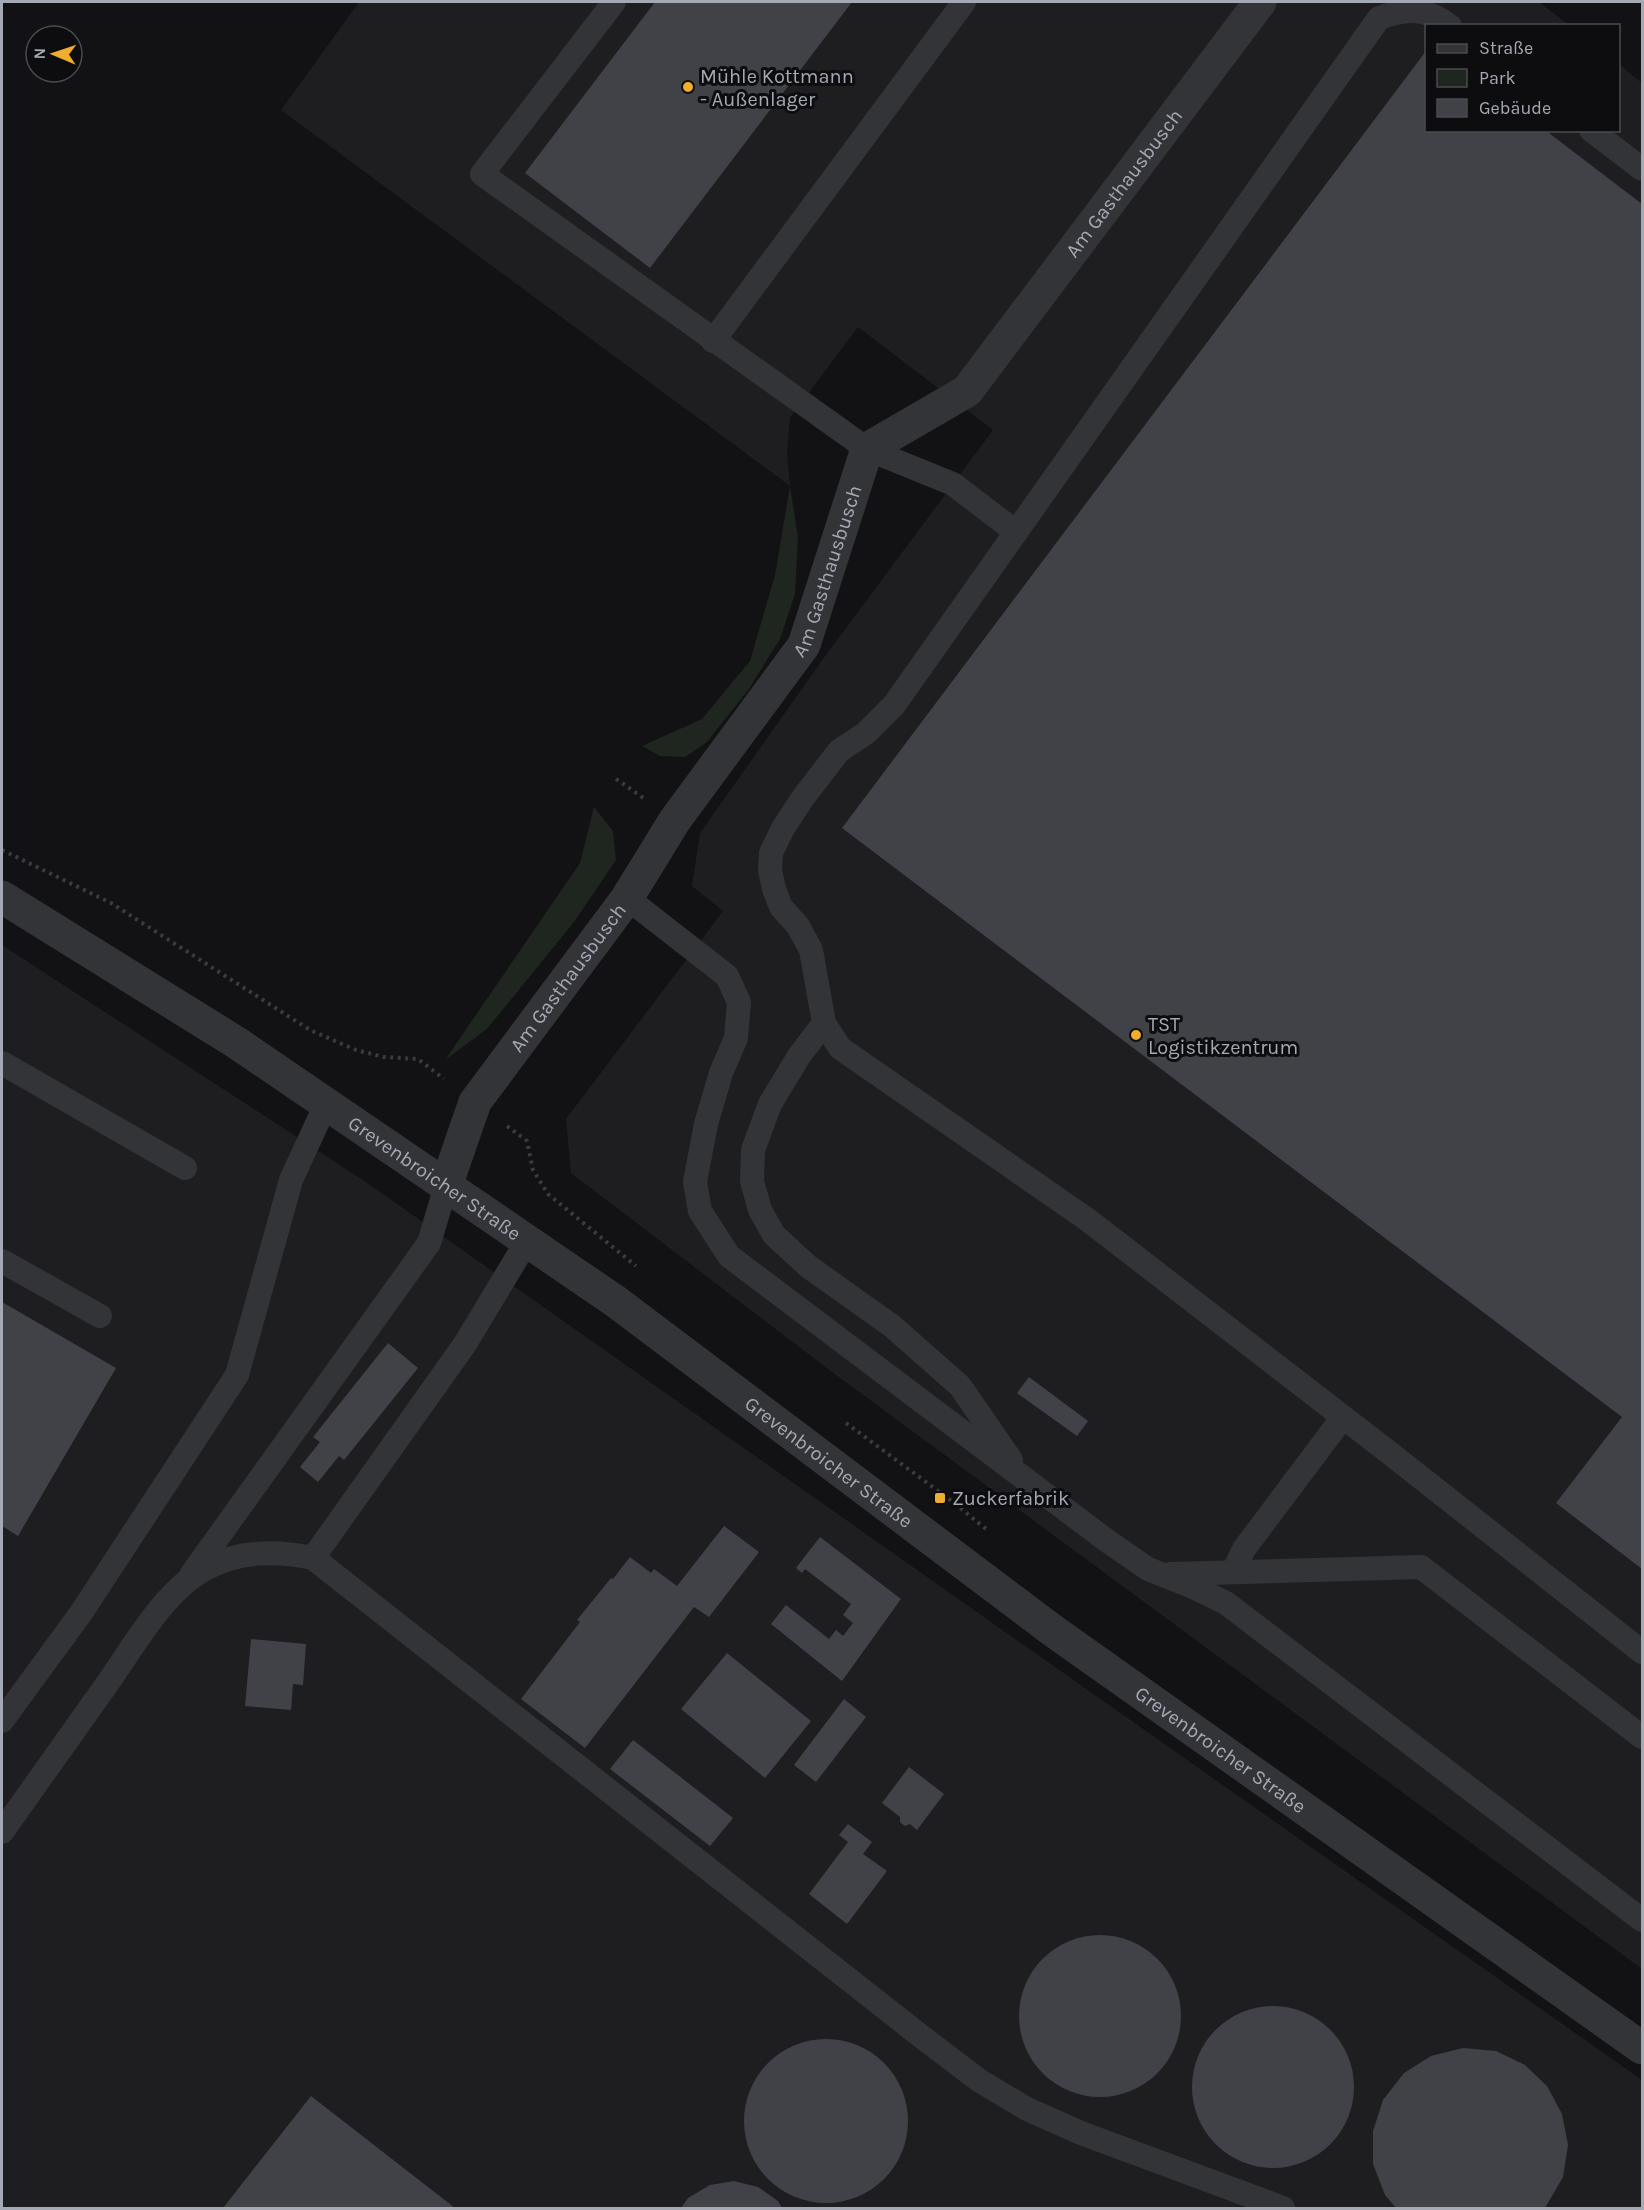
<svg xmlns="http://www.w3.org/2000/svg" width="1644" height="2210" font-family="Karla,sans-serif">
  <rect width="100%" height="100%" fill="#121214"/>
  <g fill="#1e1e21">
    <path d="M 359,2 L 1539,2 L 1569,25 L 1426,26 L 1426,130 L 1618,130 L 1619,64 L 1642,83 L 1642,1969 L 832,1372 L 571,1173 L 566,1119 L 723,911 L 692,886 L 700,833 L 823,659 L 993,430 L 858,327 L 790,418 L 787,453 L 790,486 L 281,110 Z"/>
    <path d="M 2,945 L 363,1180 L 1642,2080 L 1642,2208 L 2,2208 Z"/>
  </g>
  <g fill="#1e261f">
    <path d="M 790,486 L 798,538 L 795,594 L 780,639 L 749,689 L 707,742 L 685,757 L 660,756 L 642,746 L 702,719 L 750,661 L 775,575 Z"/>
    <path d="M 594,807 L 613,831 L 616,860 L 574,922 L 487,1029 L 445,1060 L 580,863 Z"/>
  </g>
  <g fill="#414247">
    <path d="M 655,2 L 852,2 L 650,268 L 525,173 Z"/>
    <path d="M 1426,51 L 1426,130 L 1545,130 L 1642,204 L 1642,1569 L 1556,1503 L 1622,1417 L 842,828 Z"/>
    <path d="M 2,1302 L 116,1368 L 18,1536 L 2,1526 Z"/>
    <path d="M 388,1343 L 418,1368 L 344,1460 L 339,1456 L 318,1482 L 300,1467 L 320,1442 L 313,1437 Z"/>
    <path d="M 1029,1377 L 1088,1421 L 1077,1436 L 1017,1393 Z"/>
    <path d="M 724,1526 L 759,1552 L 709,1617 L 694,1607 L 585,1748 L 521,1699 L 580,1622 L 577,1620 L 611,1578 L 613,1579 L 630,1557 L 651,1573 L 654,1569 L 677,1586 Z"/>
    <path d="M 820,1537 L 901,1599 L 842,1681 L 771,1624 L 786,1605 L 829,1639 L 836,1630 L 843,1636 L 853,1623 L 843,1615 L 851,1604 L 805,1569 L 802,1573 L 796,1568 Z"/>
    <path d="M 251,1639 L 306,1644 L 303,1685 L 293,1684 L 291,1710 L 245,1706 Z"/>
    <path d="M 727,1653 L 811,1721 L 765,1778 L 681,1709 Z"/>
    <path d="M 844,1699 L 866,1717 L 816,1782 L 794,1765 Z"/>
    <path d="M 633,1740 L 733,1818 L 710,1846 L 610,1769 Z"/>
    <path d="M 909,1767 L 944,1794 L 917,1830 L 910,1824 L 905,1826 L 900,1822 L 900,1817 L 882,1803 Z"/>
    <path d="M 848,1824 L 872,1842 L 863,1854 L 887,1871 L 847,1924 L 809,1894 L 848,1842 L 839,1835 Z"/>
    <circle cx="1100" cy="2016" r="81"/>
    <circle cx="1273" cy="2087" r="81"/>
    <circle cx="826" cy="2121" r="82"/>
    <path d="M 1463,2048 L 1496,2051 L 1525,2065 L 1547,2086 L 1562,2114 L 1568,2145 L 1563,2177 L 1545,2208 L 1396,2208 L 1385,2195 L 1373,2164 L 1373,2131 L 1383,2100 L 1404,2073 L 1431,2056 Z"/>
    <path d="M 311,2096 L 455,2208 L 223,2208 Z"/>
    <path d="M 734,2181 L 758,2187 L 778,2201 L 782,2208 L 681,2208 L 688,2198 L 710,2185 Z"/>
  </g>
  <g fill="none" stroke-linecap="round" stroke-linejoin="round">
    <g stroke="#393b3f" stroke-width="4" stroke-dasharray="3 4.5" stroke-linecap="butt">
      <path d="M 616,779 L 645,799"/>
      <path d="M 2,850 L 111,903 L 310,1030 L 356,1050 L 384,1057 L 418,1059 L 444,1079"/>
      <path d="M 507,1126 L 527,1141 L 533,1170 L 548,1194 L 636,1266"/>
      <path d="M 846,1423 L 949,1499 L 986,1529"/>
    </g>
    <g stroke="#333438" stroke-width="24">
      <path d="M 614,2 L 482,174 L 867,449 L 953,484 L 1016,532"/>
      <path d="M 1450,26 C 1425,7 1407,8 1379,18 L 894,705 L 866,733 L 839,751 L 802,799 L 782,830 L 771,853 L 770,870 L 774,889 L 781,907 L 798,926 L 811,950 L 824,1023 L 840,1048 L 1088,1220 L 1391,1454 L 1642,1652"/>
      <path d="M 1591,130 L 1642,169"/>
      <path d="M 713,341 L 964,2"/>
      <path d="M 627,898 L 727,976 L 739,1002 L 736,1038 L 721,1073 L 706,1124 L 695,1182 L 700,1211 L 729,1256 L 1106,1540 L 1148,1569 L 1191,1586 L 1226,1603 L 1642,1920"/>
      <path d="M 824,1023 L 799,1056 L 770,1104 L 753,1150 L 752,1181 L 760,1210 L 774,1235 L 809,1267 L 892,1326 L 960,1386 L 1011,1460"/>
      <path d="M 2,1063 L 185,1168"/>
      <path d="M 2,1261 L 100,1316"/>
      <path d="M 313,1558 L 465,1344 L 527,1241"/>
      <path d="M 1233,1572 L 1244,1549 L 1343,1417"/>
      <path d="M 1171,1574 L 1421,1567 L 1642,1737"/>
      <path d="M 191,1575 L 429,1243 L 446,1186"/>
      <path d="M 2,1721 L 81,1613 L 237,1375 L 291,1180 L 326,1104"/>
      <path d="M 2,1832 C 37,1782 72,1733 107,1684 C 134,1646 165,1589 207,1568 C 241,1550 277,1551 313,1558 L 922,2037 L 980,2081 L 1027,2109 L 1081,2133 L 1283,2208"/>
    </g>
    <path stroke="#333438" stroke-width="33" id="s1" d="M 446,1186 L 475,1102 L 627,898 L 675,820 L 804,645 L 867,449 L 967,391 L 1260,2"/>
    <path stroke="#333438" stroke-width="33" id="s2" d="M 2,897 L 237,1043 L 615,1301 L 1052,1630 L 1642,2048"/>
  </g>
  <g fill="#efae2e" stroke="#0d0d0f" stroke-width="2">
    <circle cx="688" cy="87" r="6"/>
    <circle cx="1136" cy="1035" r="6"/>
    <rect x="934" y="1492" width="12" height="12" rx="3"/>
  </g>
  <g text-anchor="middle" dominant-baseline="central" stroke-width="6" stroke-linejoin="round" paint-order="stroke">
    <g font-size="20" fill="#a4a9b4" stroke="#0d0d0f" text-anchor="start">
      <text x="700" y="76">Mühle Kottmann<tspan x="700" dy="23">- Außenlager</tspan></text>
      <text x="1148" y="1024">TST<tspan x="1148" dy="23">Logistikzentrum</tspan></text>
      <text x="952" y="1498">Zuckerfabrik</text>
    </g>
    <g font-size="20" fill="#a4a9b4" stroke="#0d0d0f">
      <text stroke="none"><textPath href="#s1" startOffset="1234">Am Gasthausbusch</textPath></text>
      <text stroke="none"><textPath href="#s1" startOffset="730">Am Gasthausbusch</textPath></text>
      <text stroke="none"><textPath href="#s1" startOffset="244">Am Gasthausbusch</textPath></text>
      <text stroke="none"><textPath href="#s2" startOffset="516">Grevenbroicher Straße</textPath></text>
      <text stroke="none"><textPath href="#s2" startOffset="1002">Grevenbroicher Straße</textPath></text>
      <text stroke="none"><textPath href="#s2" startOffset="1488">Grevenbroicher Straße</textPath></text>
    </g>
  </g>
  <rect width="1644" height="2210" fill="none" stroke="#a4a9b4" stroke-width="6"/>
  <rect x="1425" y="24" width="195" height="108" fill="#0d0d0f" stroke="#494b51" stroke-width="1.5"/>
  <rect x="1437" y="44" width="30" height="9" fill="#333438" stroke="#494b51" stroke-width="1.5"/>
  <text x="1479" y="54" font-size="18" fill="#a4a9b4">Straße</text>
  <rect x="1437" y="69" width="30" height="18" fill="#1e261f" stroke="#494b51" stroke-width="1.5"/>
  <text x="1479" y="84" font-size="18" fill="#a4a9b4">Park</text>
  <rect x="1437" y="99" width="30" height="18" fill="#414247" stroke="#494b51" stroke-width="1.5"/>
  <text x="1479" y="114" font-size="18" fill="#a4a9b4">Gebäude</text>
  <g transform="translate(54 54) rotate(272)"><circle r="28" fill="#0d0d0f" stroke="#494b51" stroke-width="1.5"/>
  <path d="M0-4.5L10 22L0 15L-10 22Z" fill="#efae2e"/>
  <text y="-9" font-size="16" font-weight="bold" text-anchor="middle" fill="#a4a9b4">N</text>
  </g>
</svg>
